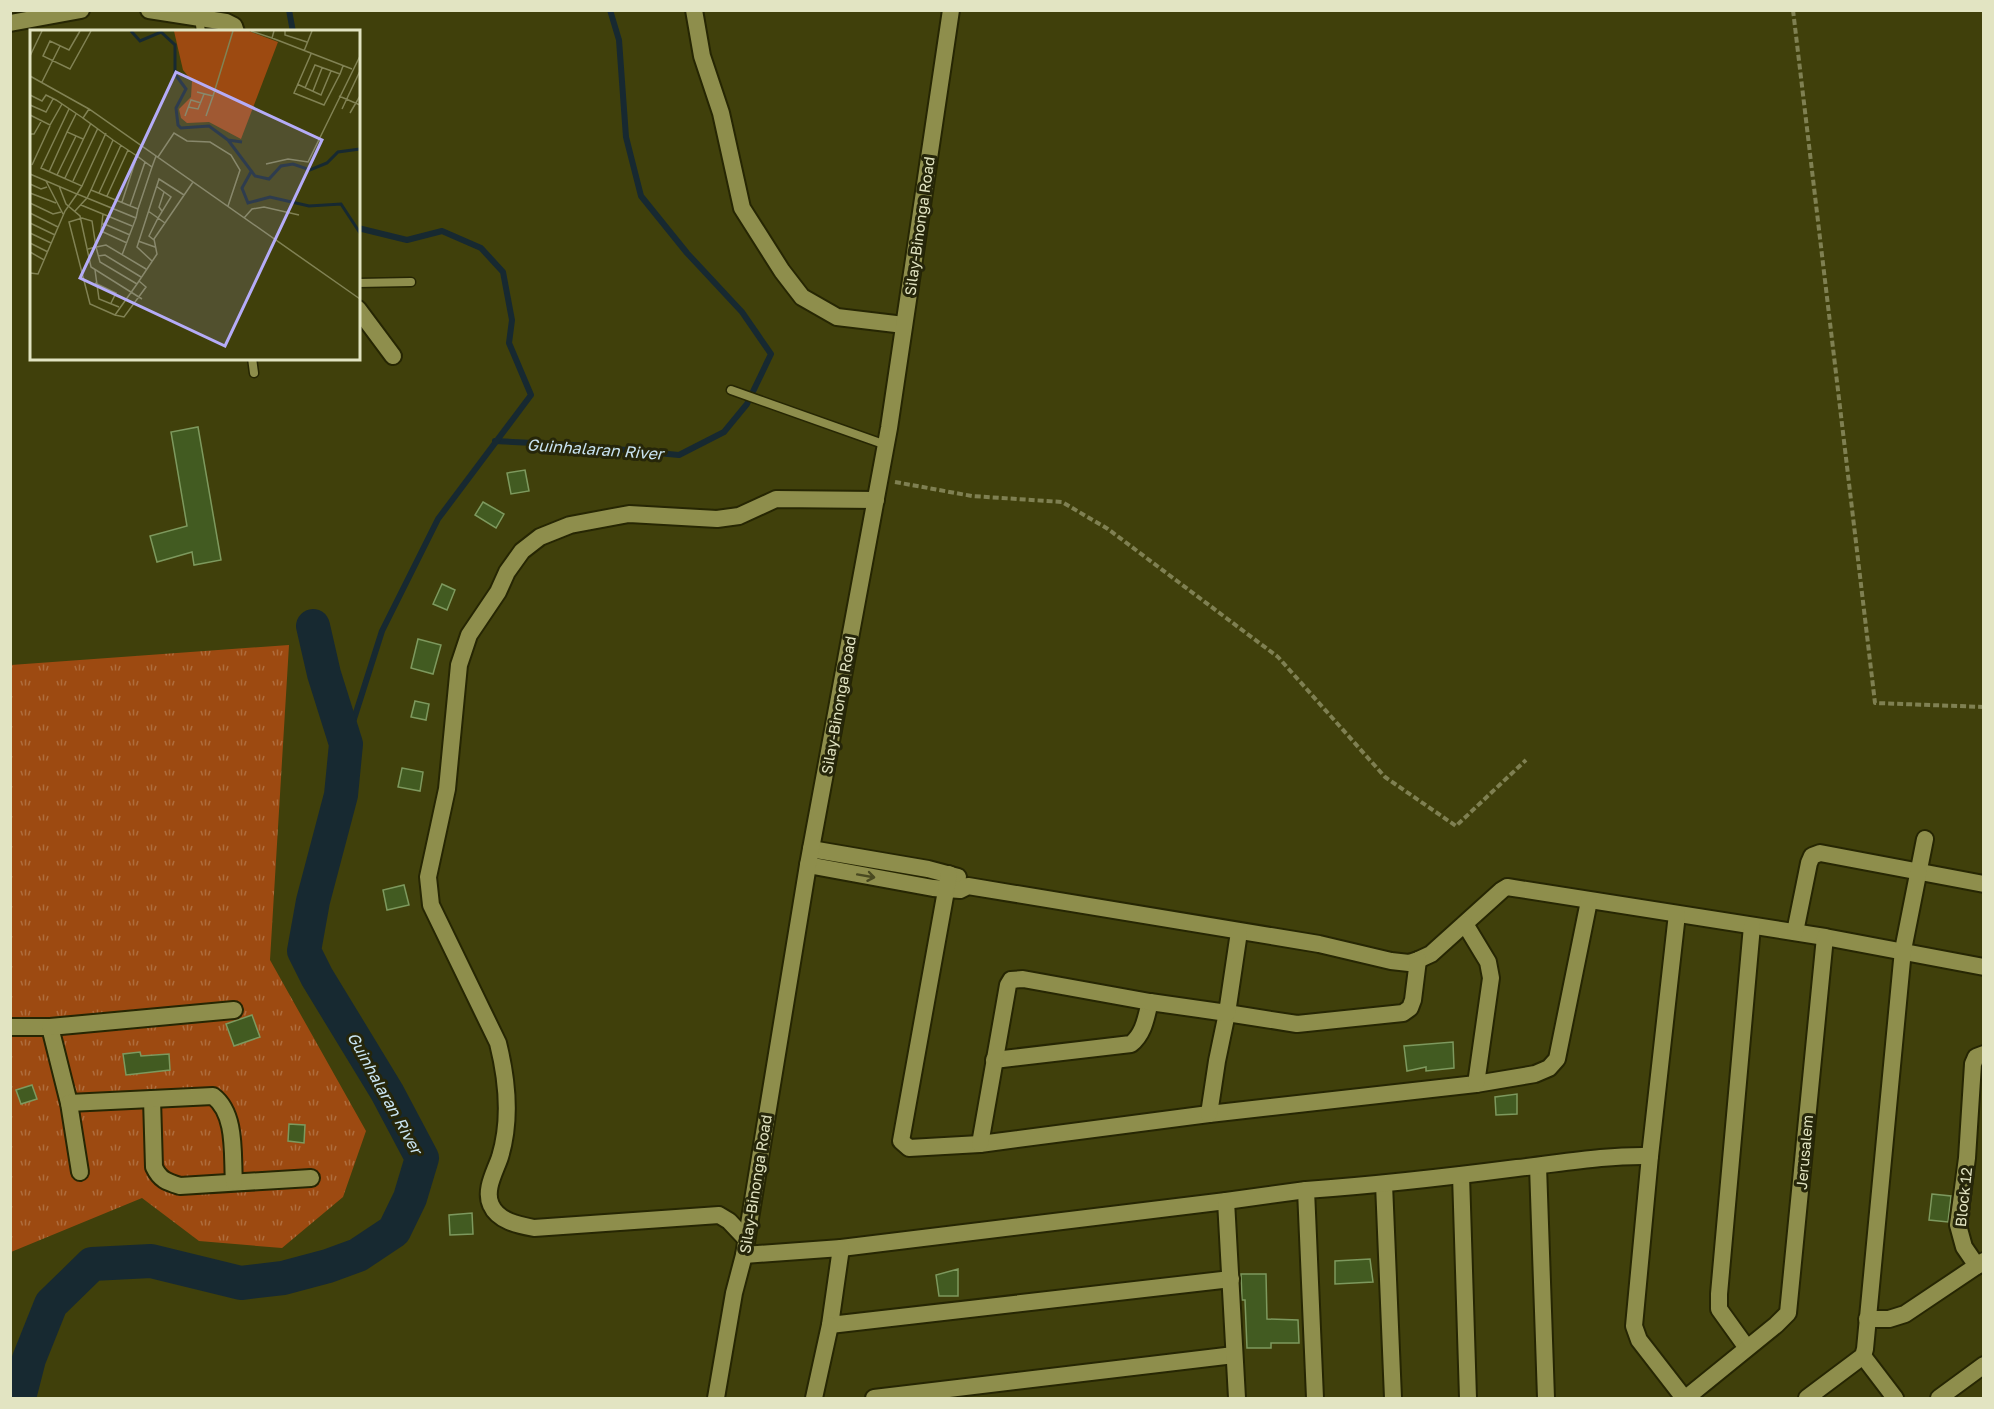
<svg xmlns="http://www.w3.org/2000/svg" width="1994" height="1409" font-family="'Golos Text',sans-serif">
  <defs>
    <pattern id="grass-tufts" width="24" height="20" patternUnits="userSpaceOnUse" patternTransform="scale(1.5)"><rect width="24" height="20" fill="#9d4a11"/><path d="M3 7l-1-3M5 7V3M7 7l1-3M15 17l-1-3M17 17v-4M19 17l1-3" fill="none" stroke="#af6d3d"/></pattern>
  </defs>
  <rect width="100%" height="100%" fill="#40400b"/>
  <path fill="url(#grass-tufts)" d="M 289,645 L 270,960 L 366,1131 L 343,1197 L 282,1248 L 199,1241 L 142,1198 L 11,1252 L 11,665 Z"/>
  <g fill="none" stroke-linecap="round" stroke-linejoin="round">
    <g stroke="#172931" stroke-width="6">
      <path d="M 289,10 L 293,32"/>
      <path d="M 495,441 L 573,445 L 679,455 L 724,432 L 747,404 L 771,354 L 742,312 L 687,253 L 641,196 L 626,137 L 619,40 L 610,10"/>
      <path d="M 346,744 L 382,631 L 438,519 L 531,395 L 509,343 L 512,320 L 503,272 L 481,248 L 442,231 L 407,240 L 358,228"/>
    </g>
    <path stroke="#172931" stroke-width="34" d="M 19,1398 L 29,1359 L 51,1304 L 92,1264 L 151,1261 L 241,1283 L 283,1278 L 328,1266 L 358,1255 L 394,1231 L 410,1198 L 422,1158 L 387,1092 L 317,977 L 304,951 L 313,901 L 341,795 L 346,744 L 324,674 L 313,626"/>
  </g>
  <g fill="#425b21" stroke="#7d995e" stroke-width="1.5">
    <path d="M 198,427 L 221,560 L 194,565 L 192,552 L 157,562 L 150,536 L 187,526 L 171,432 Z"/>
    <path d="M 525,470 L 529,491 L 511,494 L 507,473 Z"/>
    <path d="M 483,502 L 504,514 L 496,528 L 475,515 Z"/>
    <path d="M 442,584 L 455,590 L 447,610 L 433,604 Z"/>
    <path d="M 418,639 L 441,645 L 433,674 L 411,668 Z"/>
    <path d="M 415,701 L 429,704 L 426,720 L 411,717 Z"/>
    <path d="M 402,768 L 423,772 L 420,791 L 398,787 Z"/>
    <path d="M 404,885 L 409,905 L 387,910 L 383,890 Z"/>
    <path d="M 252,1015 L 260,1037 L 234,1046 L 226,1024 Z"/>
    <path d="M 1453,1042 L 1454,1068 L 1426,1071 L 1426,1067 L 1407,1071 L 1404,1046 Z"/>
    <path d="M 140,1052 L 141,1056 L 169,1054 L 170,1070 L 126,1075 L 123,1054 Z"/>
    <path d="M 32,1085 L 37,1099 L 21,1104 L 16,1090 Z"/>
    <path d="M 1517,1094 L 1517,1114 L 1496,1115 L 1495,1097 Z"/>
    <path d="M 289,1124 L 305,1125 L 304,1143 L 288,1141 Z"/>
    <path d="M 1932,1194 L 1951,1196 L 1948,1222 L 1929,1220 Z"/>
    <path d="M 472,1213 L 473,1234 L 450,1235 L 449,1215 Z"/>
    <path d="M 1370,1259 L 1373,1282 L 1335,1284 L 1335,1261 Z"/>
    <path d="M 958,1269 L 958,1296 L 939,1296 L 936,1275 Z"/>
    <path d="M 1241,1274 L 1266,1274 L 1267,1319 L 1298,1320 L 1299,1343 L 1271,1343 L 1271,1348 L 1247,1348 L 1245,1300 L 1242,1300 Z"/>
  </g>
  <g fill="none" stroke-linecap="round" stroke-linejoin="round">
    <g stroke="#262603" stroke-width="11">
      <g id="lane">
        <path d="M 199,18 L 201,32"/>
        <path d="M 358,283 L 411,282"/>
        <path d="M 252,358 L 254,373"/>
        <path d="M 731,390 L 886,445"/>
      </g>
    </g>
    <g stroke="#262603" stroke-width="20">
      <g id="street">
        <path d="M 149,10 L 226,22 L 234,26 L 236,32"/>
        <path d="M 694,10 L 702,56 L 721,113 L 742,208 L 782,271 L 802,297 L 837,317 L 904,325"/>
        <path d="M 10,23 L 81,10"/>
        <path d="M 358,309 L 393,356"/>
        <path d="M 811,849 L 928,869 L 958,877"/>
        <path d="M 808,865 L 933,888 L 960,890 L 968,886 L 1319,944 L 1391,961 L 1409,963 L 1418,960 L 1431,954 L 1502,890 L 1507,887 L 1825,937 L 1984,967"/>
        <path d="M 949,874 L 901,1141 L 909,1148 L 980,1144 L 1209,1114 L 1476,1084 L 1535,1074 L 1549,1068 L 1557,1059 L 1589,901"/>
        <path d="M 1677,914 L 1650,1156 L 1634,1326 L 1639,1340 L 1684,1398"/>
        <path d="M 1465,924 L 1488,962 L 1491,978 L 1476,1084"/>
        <path d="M 1795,932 L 1809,863 L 1812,856 L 1820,853 L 1984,884"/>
        <path d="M 10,1027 L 50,1027 L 69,1103 L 80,1172"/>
        <path d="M 50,1027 L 234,1010"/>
        <path d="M 994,1060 L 1131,1044 C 1144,1034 1146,1017 1150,1002"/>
        <path d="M 152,1099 L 154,1167 C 160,1180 167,1182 180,1186 L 311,1178"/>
        <path d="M 69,1103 L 213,1096 C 237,1114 232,1156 234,1182"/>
        <path d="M 1209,1114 L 1217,1061 L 1227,1013 L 1297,1024 L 1403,1013 L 1410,1008 L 1413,1000 L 1418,960"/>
        <path d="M 980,1144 L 1008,985 L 1011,980 L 1023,979 L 1150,1002 L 1227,1013 L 1239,932"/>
        <path d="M 1538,1166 L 1546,1398"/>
        <path d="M 1461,1175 L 1468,1398"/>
        <path d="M 1384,1184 L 1393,1398"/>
        <path d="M 746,1239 L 729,1221 L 719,1215 L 534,1228 C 518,1225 498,1221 491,1205 C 484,1190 495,1172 500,1157 C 511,1121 507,1079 498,1043 L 431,905 L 428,877 L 447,789 L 459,665 L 469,635 L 498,592 L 507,572 L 522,551 L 540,537 L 570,525 L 629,514 L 717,519 L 739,516 L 776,499 L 876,500"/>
        <path d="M 841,1248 L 1226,1201"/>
        <path d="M 744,1255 L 841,1248 L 830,1325 L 1231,1279"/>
        <path d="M 1977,1266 L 1964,1247 L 1958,1225 L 1967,1158 L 1973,1064 L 1976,1057 L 1984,1054"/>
        <path d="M 1867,1319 L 1889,1319 L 1905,1314 L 1984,1261"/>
        <path d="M 1747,1348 L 1719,1309 L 1719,1294 L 1752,926"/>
        <path d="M 1863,1356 L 1895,1398"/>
        <path d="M 716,1398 L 734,1293 L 744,1255 L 808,865 L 889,428 L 951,10"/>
        <path d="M 814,1398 L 830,1325"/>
        <path d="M 874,1398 L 1234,1355"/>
        <path d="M 1237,1398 L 1226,1201 L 1306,1190"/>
        <path d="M 1315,1398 L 1306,1190 C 1377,1185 1447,1177 1517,1168 C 1562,1163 1605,1155 1650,1156"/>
        <path d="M 1686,1398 L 1776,1325 L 1788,1313 L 1825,937"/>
        <path d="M 1807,1398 L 1863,1356 L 1865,1349 L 1903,950 L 1925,839"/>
        <path d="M 1939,1398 L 1984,1365"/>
      </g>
    </g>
    <g stroke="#7f8052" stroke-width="4" stroke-dasharray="6 3" stroke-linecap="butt">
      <path d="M 1793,10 L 1875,703 L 1984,707"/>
      <path d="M 895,482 L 972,496 L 1062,502 L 1108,529 L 1278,657 L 1385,777 L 1456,826 L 1526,760"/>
    </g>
    <use href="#lane" stroke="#8e8e4c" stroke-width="8"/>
    <use href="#street" stroke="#8e8e4c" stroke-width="16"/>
  </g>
  <defs><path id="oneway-shaft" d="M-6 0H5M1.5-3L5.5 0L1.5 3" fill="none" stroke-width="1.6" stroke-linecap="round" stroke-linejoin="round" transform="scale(1.5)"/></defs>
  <use stroke="#4a4a21" href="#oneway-shaft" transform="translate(866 876) rotate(10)"/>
  <g text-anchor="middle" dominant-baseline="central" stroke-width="6" stroke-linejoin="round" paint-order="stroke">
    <g font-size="15" fill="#e2e4c2" stroke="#26260a">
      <text transform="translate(919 226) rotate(-82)">Silay-Binonga Road</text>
      <text transform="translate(838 705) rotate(-80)">Silay-Binonga Road</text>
      <text transform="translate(1804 1152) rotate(-85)">Jerusalem</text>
      <text transform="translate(755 1184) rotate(-81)">Silay-Binonga Road</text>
      <text transform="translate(1963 1197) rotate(-84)">Block 12</text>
    </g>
    <g font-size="16" font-style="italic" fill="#c9e4f2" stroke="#26260a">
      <text transform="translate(595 449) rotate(4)">Guinhalaran River</text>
      <text transform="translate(385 1093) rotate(61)">Guinhalaran River</text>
    </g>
  </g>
  <g transform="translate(30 30)">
    <rect width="330" height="330" fill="#40400b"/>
    <path d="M 144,1 L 219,1 L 248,12 L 211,109 L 179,92 L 157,93 L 151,88 L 149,79 L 161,67 L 162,51 L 153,40 Z" fill="#9d4a11"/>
    <path fill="none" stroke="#172931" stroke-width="3" d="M 101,1 L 110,11 L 131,2 L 145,15 L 145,44 L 156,59 L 146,78 L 148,95 L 151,98 L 179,96 L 198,110 L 212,112M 198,110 L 225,146 L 239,149 L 251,136 L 263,134 L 280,140 L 297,133 L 308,122 L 330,119M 222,140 L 212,158 L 218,173 L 240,167 L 279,176 L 311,174 L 330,203"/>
    <path fill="none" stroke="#818254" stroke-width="1.5" d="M 50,1 L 39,20 L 20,11 L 13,26 L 40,39 L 61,1M 221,1 L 242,8M 244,1 L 242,8 L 322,39M 255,1 L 255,5 L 277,12M 274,21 L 282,1M 281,24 L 264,63 L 294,75 L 310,44M 0,26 L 12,1M 0,46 L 59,79 L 330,269M 12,52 L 30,16M 267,54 L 291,65 L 301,41M 275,58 L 285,35 L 310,44 L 313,36M 283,61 L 292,38M 167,62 L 183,66 L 203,1M 0,65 L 12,71 L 16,65 L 26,70 L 53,88M 309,66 L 330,75M 0,75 L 16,82 L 23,69M 158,77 L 168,79 L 174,64M 39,79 L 11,138 L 52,156 L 47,164 L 57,168 L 61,160 L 108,179 L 106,188M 59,79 L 53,88 L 83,110M 312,79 L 330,41M 320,83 L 330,66M 46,84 L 37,102 L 53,109M 0,85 L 20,95 L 32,74M 155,86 L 161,70 L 171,73M 176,86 L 183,66M 0,104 L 4,104 L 12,90M 128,127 L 144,103 L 157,111 L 180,112 L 201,125 L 210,140 L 198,176M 236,134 L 258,129 L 278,132 L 330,26M 2,135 L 20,96M 19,142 L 37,102M 0,144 L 47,164 L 35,181 L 14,230 L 0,222M 27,145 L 46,106M 35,148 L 61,93M 16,151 L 33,184M 43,151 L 68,98M 0,154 L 11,159 L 17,157M 29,156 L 36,174 L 50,186 L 61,237 L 112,269M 52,156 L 76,103M 126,156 L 141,167 L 128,188 L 135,193M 61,160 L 83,110 L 107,126M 0,163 L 26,173M 69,163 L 91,115M 77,166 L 98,120M 92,172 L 107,126 L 115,132M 0,173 L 23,184 L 31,182M 51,175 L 102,196M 100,176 L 115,132 L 122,137 L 126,126M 108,179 L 122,137M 45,181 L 57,168 L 106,188 L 92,225M 118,181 L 128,188 L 119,206 L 124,210M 132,181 L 129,177 L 134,162M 0,183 L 28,197M 73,184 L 71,201 L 97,213M 214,188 L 222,179 L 234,177 L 269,185M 0,193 L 25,205M 72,193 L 100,205M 0,203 L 21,213M 108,211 L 125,217M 0,213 L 18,222M 58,219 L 66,217 L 70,232 L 107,254M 68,226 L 75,225 L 111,247M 122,231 L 107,217 L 129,149 L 154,165M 116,239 L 76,215 L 66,217 L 62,191 L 52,188 L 39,192 L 60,274 L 85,285 L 107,254 L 127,224 L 124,209 L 163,152M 65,240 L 69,269 L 89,277M 0,243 L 8,244 L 14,230M 65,253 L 86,263 L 81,273M 85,285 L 94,287 L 116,257 L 109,251"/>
    <path fill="#b5acf8" fill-opacity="0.15" stroke="#b5acf8" stroke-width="3" d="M 146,42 L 292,110 L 195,316 L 50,248 Z"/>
    <rect width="330" height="330" fill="none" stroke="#e2e4c2" stroke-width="3"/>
  </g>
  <rect width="1994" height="1409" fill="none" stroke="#e2e4c2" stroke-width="24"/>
</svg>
